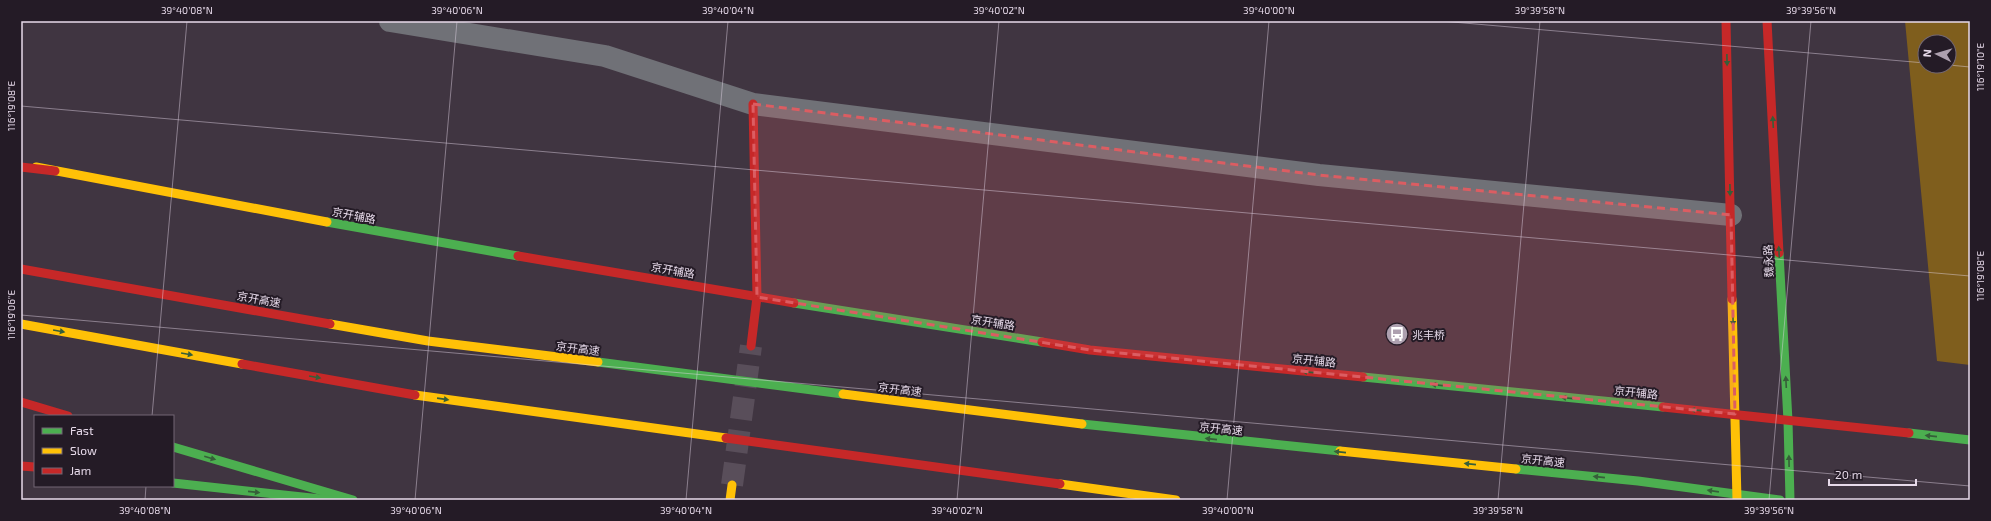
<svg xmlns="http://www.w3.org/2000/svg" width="1991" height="521" font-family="'Exo 2','Noto Sans SC',sans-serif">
  <rect width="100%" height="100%" fill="#403541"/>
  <path fill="#7f5e1d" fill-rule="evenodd" d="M 1905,21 L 1970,21 L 1970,365 L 1937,361 ZM 1925,42 L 1949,42 L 1949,66 L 1925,66 Z"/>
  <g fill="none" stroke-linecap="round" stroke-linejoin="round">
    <path stroke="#594e5a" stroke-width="22" stroke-dasharray="22 11" stroke-linecap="butt" d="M 732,485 L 751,346"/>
    <path stroke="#707177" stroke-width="22" d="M 390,21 L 605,56 L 753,104 L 1319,175 L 1731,215"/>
    <g stroke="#4caf50" stroke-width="9">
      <path d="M 327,222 L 518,256"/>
      <path d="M 1779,253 L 1788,421 L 1790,500"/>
      <path d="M 794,303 L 1042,342"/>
      <path d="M 598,362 L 843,394"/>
      <path d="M 1363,377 L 1663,407"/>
      <path d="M 1082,424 L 1340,451"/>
      <path d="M 1909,433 L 1970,440"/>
      <path d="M 173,447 L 353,500"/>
      <path d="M 1516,469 L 1638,481 L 1780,500"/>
      <path d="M 173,483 L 330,500"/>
    </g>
    <g stroke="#ffc107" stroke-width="9">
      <path d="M 36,167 L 327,222"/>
      <path d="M 1732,299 L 1737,500"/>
      <path d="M 21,324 L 242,364"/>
      <path d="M 330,324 L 428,341 L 598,362"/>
      <path d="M 843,394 L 1082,424"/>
      <path d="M 415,395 L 726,438"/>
      <path d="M 1340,451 L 1516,469"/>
      <path d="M 1060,484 L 1176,500"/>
      <path d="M 730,500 L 732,485"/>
    </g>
    <g stroke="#c62828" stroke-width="9">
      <path d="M 1726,21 L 1732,299"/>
      <path d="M 1767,21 L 1779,253"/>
      <path d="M 21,167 L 55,171"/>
      <path d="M 518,256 L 794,303"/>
      <path d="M 21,269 L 330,324"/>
      <path d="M 1042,342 L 1090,350 L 1363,377"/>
      <path d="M 751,346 L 757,297 L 753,104"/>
      <path d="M 242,364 L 415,395"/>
      <path d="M 21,402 L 68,416"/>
      <path d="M 1663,407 L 1909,433"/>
      <path d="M 726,438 L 1060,484"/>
      <path d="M 21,466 L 35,467"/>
    </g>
  </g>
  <defs><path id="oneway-solid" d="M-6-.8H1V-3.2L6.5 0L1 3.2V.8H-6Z"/></defs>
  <g fill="#365e39">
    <use href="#oneway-solid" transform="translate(1727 60) rotate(89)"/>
    <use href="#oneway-solid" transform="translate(1773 122) rotate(-93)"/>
    <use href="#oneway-solid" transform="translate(1730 190) rotate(89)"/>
    <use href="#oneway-solid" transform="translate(1779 252) rotate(-93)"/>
    <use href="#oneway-solid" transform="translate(1733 320) rotate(89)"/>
    <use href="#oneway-solid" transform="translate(59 331) rotate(10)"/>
    <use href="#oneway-solid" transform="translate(187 354) rotate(10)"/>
    <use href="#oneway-solid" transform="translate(1308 372) rotate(-174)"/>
    <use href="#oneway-solid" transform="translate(315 377) rotate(10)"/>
    <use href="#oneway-solid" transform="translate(1786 382) rotate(-93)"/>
    <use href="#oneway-solid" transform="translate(1437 385) rotate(-174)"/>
    <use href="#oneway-solid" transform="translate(1567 398) rotate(-174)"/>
    <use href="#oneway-solid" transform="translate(443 399) rotate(8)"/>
    <use href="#oneway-solid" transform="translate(1696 410) rotate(-174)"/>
    <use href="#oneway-solid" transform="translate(1931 436) rotate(-174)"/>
    <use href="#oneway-solid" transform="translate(1211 439) rotate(-174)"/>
    <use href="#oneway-solid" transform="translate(1340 452) rotate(-174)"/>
    <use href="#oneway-solid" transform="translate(210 458) rotate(16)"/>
    <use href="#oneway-solid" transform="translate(1789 461) rotate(-91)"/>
    <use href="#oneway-solid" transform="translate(1470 464) rotate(-174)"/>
    <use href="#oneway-solid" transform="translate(1599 477) rotate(-174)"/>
    <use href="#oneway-solid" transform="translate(1713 491) rotate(-172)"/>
    <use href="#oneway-solid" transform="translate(254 492) rotate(6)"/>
  </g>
  <path fill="#db5d62" fill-opacity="0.2" stroke="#db5d62" stroke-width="3" stroke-dasharray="8 5" stroke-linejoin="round" d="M 753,104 L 1319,175 L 1731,215 L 1735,414 L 1090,350 L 757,297 Z"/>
  <path fill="none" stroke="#e7daea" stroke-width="1" stroke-opacity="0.45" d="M 1441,21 L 1925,63M 1949,65 L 1970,67M 21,106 L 1970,276M 21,315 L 1970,486M 152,416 L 187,21M 145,500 L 146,486M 415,500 L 457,21M 686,500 L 728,21M 957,500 L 999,21M 1227,500 L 1269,21M 1498,500 L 1540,21M 1769,500 L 1811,21"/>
  <defs>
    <g id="bus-disc" transform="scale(1.15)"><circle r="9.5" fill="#ada0af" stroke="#241b26"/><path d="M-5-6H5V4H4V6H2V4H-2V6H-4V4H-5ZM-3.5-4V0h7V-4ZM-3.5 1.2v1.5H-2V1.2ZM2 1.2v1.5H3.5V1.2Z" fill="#fff"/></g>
  </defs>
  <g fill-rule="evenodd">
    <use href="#bus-disc" x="1397" y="334"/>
  </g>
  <g text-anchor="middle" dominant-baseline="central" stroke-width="4" stroke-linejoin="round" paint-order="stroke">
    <g font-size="11" fill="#e7daea" stroke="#241b26">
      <text transform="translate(354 215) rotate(11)">京开辅路</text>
      <text transform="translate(1768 261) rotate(-93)">魏永路</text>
      <text transform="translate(673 270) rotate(10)">京开辅路</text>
      <text transform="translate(259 299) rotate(10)">京开高速</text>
      <text transform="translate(993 322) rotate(9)">京开辅路</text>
      <text transform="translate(578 348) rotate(7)">京开高速</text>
      <text transform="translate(1314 360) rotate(6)">京开辅路</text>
      <text transform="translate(900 389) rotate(7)">京开高速</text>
      <text transform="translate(1636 392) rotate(6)">京开辅路</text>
      <text transform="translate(1221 428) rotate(6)">京开高速</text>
      <text transform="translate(1543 460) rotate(6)">京开高速</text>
    </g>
    <g font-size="11" fill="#e7daea" stroke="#241b26" text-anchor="start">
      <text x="1412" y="334">兆丰桥</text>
    </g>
  </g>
  <rect width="1991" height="521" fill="none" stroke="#241b26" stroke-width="44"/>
  <rect x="34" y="415" width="140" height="72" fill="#241b26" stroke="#726774"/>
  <rect x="42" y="428" width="20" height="6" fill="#4caf50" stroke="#726774"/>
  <text x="70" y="435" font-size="12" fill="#e7daea">Fast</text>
  <rect x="42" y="448" width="20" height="6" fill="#ffc107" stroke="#726774"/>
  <text x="70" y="455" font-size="12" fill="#e7daea">Slow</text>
  <rect x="42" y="468" width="20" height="6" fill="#c62828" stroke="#726774"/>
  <text x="70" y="475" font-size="12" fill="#e7daea">Jam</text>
  <g transform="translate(1937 54) rotate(275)"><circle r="19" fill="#241b26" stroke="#726774"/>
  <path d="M0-3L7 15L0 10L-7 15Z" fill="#ada0af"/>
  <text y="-6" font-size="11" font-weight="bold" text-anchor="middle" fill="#e7daea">N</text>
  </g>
  <path d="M1829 479v6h87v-6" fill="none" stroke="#e7daea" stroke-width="2"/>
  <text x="1835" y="479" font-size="12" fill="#e7daea" stroke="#241b26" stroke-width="3" paint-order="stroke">20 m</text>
  <rect x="22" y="22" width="1947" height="477" fill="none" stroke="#e7daea" stroke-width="1.5"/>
  <g font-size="10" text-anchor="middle" fill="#e7daea">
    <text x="187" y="14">39°40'08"N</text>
    <text x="457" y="14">39°40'06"N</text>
    <text x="728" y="14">39°40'04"N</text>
    <text x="999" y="14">39°40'02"N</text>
    <text x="1269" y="14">39°40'00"N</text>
    <text x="1540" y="14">39°39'58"N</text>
    <text x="1811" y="14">39°39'56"N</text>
    <text transform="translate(1980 67) rotate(-90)" y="4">116°19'10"E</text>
    <text transform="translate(11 106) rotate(-90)" y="4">116°19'08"E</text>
    <text transform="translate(1980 276) rotate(-90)" y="4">116°19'08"E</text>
    <text transform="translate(11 315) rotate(-90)" y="4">116°19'06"E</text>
    <text x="145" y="514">39°40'08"N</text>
    <text x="416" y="514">39°40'06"N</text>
    <text x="686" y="514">39°40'04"N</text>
    <text x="957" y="514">39°40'02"N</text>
    <text x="1228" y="514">39°40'00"N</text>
    <text x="1498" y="514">39°39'58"N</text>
    <text x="1769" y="514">39°39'56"N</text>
  </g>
</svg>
